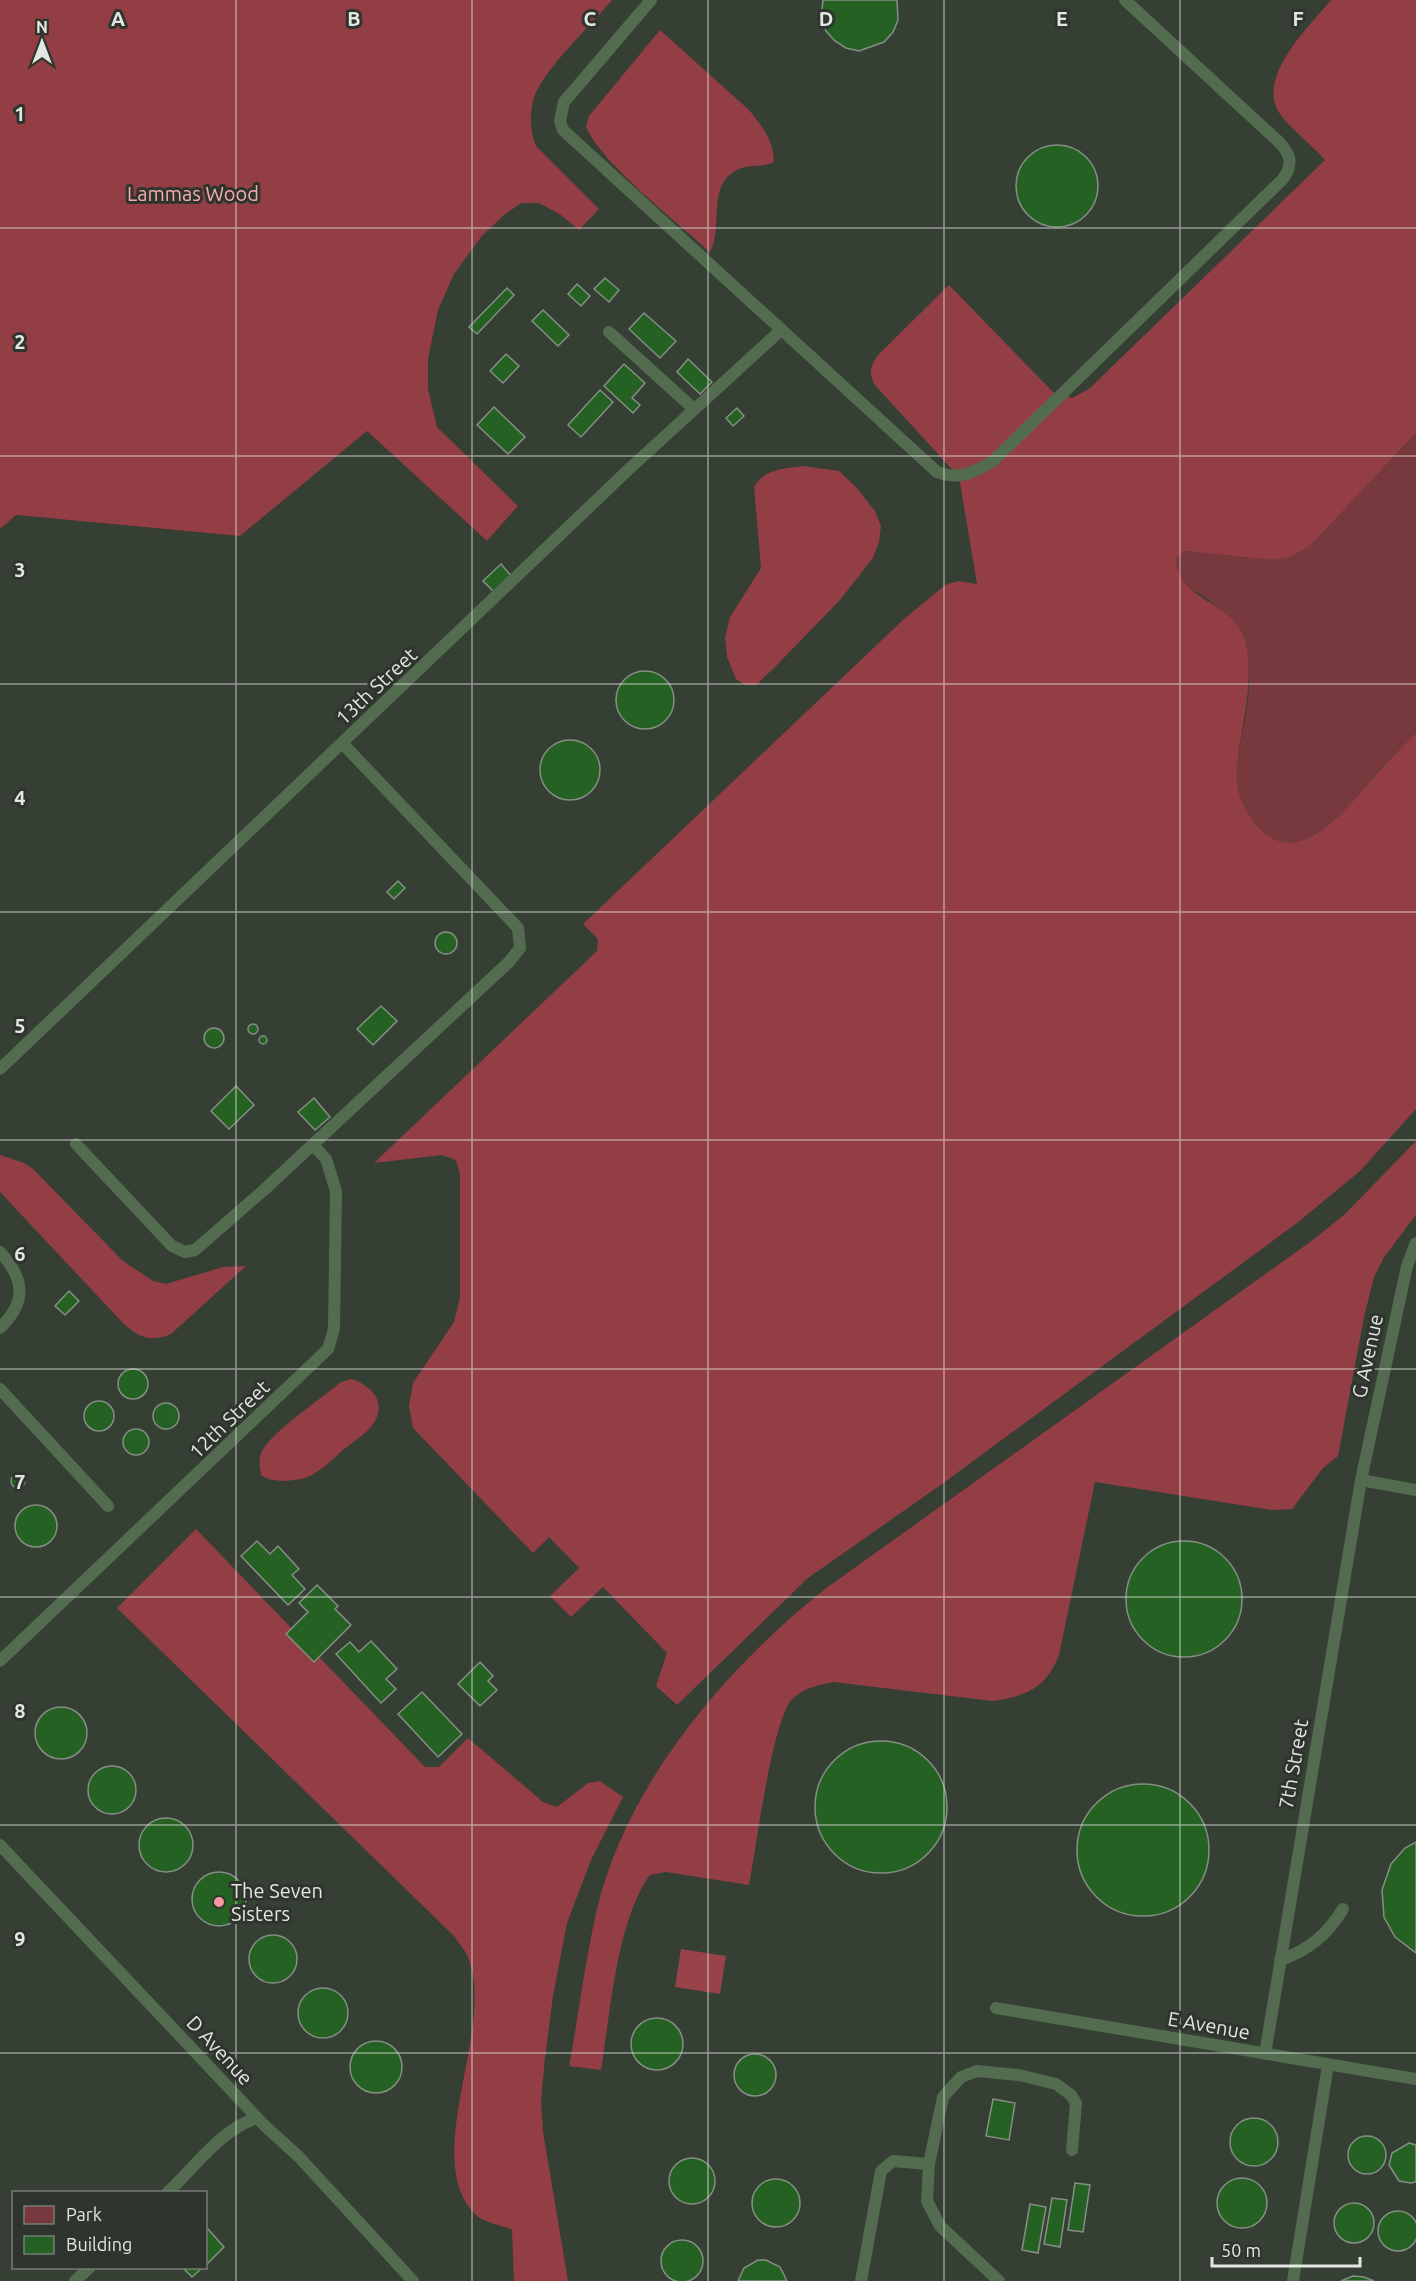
<svg xmlns="http://www.w3.org/2000/svg" width="1416" height="2281" font-family="Ubuntu,sans-serif">
  <rect width="100%" height="100%" fill="#2f352e"/>
  <path fill="#353f34" fill-rule="evenodd" d="M 432,0 L 1416,0 L 1416,2281 L 0,2281 L 0,529 L 15,515 L 240,536 L 367,431 L 487,541 L 517,507 L 437,427 L 349,330 ZM 14,2192 L 206,2192 L 206,2268 L 14,2268 Z"/>
  <path fill="#77393d" d="M 1416,433 L 1416,733 C 1403,746 1390,759 1378,772 C 1354,800 1298,874 1259,829 C 1249,817 1237,802 1237,785 C 1235,745 1254,703 1248,662 C 1247,653 1221,610 1213,604 C 1194,586 1176,590 1176,558 L 1185,551 L 1273,560 L 1291,557 L 1310,546 Z"/>
  <g fill="#933e45">
    <path d="M 0,0 L 612,0 C 591,25 556,58 540,85 C 529,101 528,131 537,147 L 599,209 L 579,230 L 561,215 L 539,203 L 521,203 L 504,215 L 481,237 L 454,274 L 438,310 L 428,359 L 428,389 L 437,427 L 518,506 L 487,541 L 367,431 L 240,536 L 16,515 L 0,529 Z"/>
    <path d="M 1331,0 L 1416,0 L 1416,433 L 1310,546 L 1291,557 L 1273,560 L 1185,551 L 1176,558 C 1176,601 1235,601 1245,641 C 1256,685 1239,729 1237,772 C 1235,793 1244,810 1257,826 C 1298,874 1348,806 1375,776 C 1388,761 1402,747 1416,733 L 1416,1109 L 1360,1171 L 1297,1223 L 942,1484 L 808,1578 L 677,1705 L 656,1686 L 667,1653 L 603,1587 L 571,1617 L 550,1596 L 579,1568 L 549,1537 L 533,1553 L 413,1428 L 409,1406 L 413,1383 L 454,1322 L 460,1298 L 460,1174 L 456,1160 L 442,1155 L 374,1163 L 597,951 L 598,939 L 583,924 L 904,619 L 945,585 L 958,581 L 977,584 L 959,477 L 874,384 C 868,371 871,365 879,354 L 949,285 L 1054,393 L 1072,398 L 1089,389 L 1325,160 C 1314,147 1283,122 1277,109 C 1260,72 1310,26 1331,0 Z"/>
    <path d="M 660,30 L 749,110 C 762,126 774,141 774,162 C 762,168 749,164 737,170 C 706,185 724,228 710,252 C 676,221 603,165 586,127 L 589,116 Z"/>
    <path d="M 803,466 L 839,471 L 855,486 L 875,511 L 881,526 L 879,542 L 873,558 L 840,600 L 774,668 L 756,685 L 745,685 L 736,679 L 727,657 L 725,638 L 730,617 L 761,568 L 754,487 C 764,469 783,469 803,466 Z"/>
    <path d="M 1416,1141 L 1416,1215 L 1384,1257 L 1374,1277 L 1364,1317 L 1338,1456 L 1323,1468 L 1292,1509 L 1272,1510 L 1095,1482 L 1059,1655 C 1046,1688 1027,1696 993,1701 L 833,1682 C 819,1685 805,1688 794,1697 C 772,1716 756,1851 749,1885 L 666,1872 L 650,1875 C 617,1919 610,2015 601,2070 L 569,2066 C 579,2014 585,1961 597,1909 C 627,1783 726,1668 825,1589 L 1313,1240 L 1345,1214 Z"/>
    <path d="M 0,1155 L 24,1163 L 33,1169 L 123,1261 L 153,1281 L 166,1284 L 223,1267 L 246,1266 L 171,1334 C 149,1343 138,1337 122,1322 L 0,1192 Z"/>
    <path d="M 351,1379 C 368,1384 386,1399 376,1419 C 370,1432 353,1442 343,1450 C 332,1460 316,1476 301,1479 C 289,1481 271,1483 261,1475 C 260,1467 258,1459 262,1451 C 274,1430 321,1399 341,1382 Z"/>
    <path d="M 196,1529 L 425,1767 L 439,1767 L 468,1738 L 543,1802 L 557,1807 L 588,1783 L 600,1781 L 623,1797 L 591,1860 L 567,1923 L 553,1996 L 545,2058 L 541,2099 L 543,2132 L 568,2281 L 514,2281 L 512,2230 C 500,2224 485,2224 475,2214 C 420,2158 495,2030 469,1960 C 467,1952 459,1944 455,1937 L 117,1608 Z"/>
  </g>
  <path fill="#984249" d="M 681,1949 L 726,1956 L 720,1994 L 675,1987 Z"/>
  <g fill="#246122" stroke="#868e85" stroke-width="1.5">
    <path d="M 823,0 L 897,0 L 898,20 L 893,32 L 884,42 L 859,51 L 846,48 L 835,41 L 826,31 L 821,19 Z"/>
    <circle cx="1057" cy="186" r="41"/>
    <path d="M 605,278 L 619,290 L 609,302 L 594,289 Z"/>
    <path d="M 577,284 L 590,296 L 581,306 L 568,294 Z"/>
    <path d="M 507,288 L 514,295 L 477,334 L 469,327 Z"/>
    <path d="M 543,310 L 569,335 L 558,346 L 532,321 Z"/>
    <path d="M 644,313 L 676,341 L 660,358 L 629,329 Z"/>
    <path d="M 506,354 L 519,366 L 503,383 L 490,371 Z"/>
    <path d="M 688,359 L 712,382 L 700,394 L 677,372 Z"/>
    <path d="M 624,364 L 645,383 L 632,398 L 640,405 L 633,413 L 604,386 Z"/>
    <path d="M 600,390 L 613,402 L 581,437 L 568,425 Z"/>
    <path d="M 494,407 L 525,437 L 508,454 L 477,425 Z"/>
    <path d="M 737,408 L 744,416 L 733,426 L 726,418 Z"/>
    <path d="M 501,564 L 512,577 L 495,593 L 483,581 Z"/>
    <circle cx="645" cy="700" r="29"/>
    <circle cx="570" cy="770" r="30"/>
    <path d="M 398,881 L 405,888 L 394,899 L 387,892 Z"/>
    <circle cx="446" cy="943" r="11"/>
    <path d="M 381,1006 L 397,1021 L 373,1045 L 357,1029 Z"/>
    <circle cx="253" cy="1029" r="5"/>
    <circle cx="214" cy="1038" r="10"/>
    <circle cx="263" cy="1040" r="4"/>
    <path d="M 236,1086 L 254,1105 L 229,1129 L 211,1111 Z"/>
    <path d="M 314,1098 L 330,1117 L 315,1130 L 298,1112 Z"/>
    <path d="M 69,1291 L 79,1301 L 65,1315 L 55,1306 Z"/>
    <circle cx="133" cy="1384" r="15"/>
    <circle cx="99" cy="1416" r="15"/>
    <circle cx="166" cy="1416" r="13"/>
    <circle cx="136" cy="1442" r="13"/>
    <circle cx="18" cy="1481" r="7"/>
    <circle cx="36" cy="1526" r="21"/>
    <circle cx="1184" cy="1599" r="58"/>
    <path d="M 257,1541 L 270,1554 L 278,1546 L 299,1569 L 292,1575 L 305,1589 L 288,1605 L 241,1556 Z"/>
    <path d="M 317,1585 L 338,1606 L 335,1609 L 351,1625 L 314,1662 L 286,1634 L 308,1612 L 299,1603 Z"/>
    <path d="M 371,1641 L 397,1669 L 386,1679 L 396,1689 L 381,1703 L 336,1654 L 350,1642 L 359,1652 Z"/>
    <path d="M 480,1662 L 493,1676 L 488,1681 L 497,1690 L 480,1706 L 458,1684 Z"/>
    <path d="M 422,1692 L 462,1734 L 438,1757 L 398,1714 Z"/>
    <circle cx="61" cy="1733" r="26"/>
    <circle cx="881" cy="1807" r="66"/>
    <circle cx="112" cy="1790" r="24"/>
    <circle cx="1143" cy="1850" r="66"/>
    <circle cx="166" cy="1845" r="27"/>
    <path d="M 1416,1842 L 1416,1953 L 1395,1937 L 1384,1917 L 1382,1890 L 1391,1864 L 1405,1848 Z"/>
    <circle cx="219" cy="1899" r="27"/>
    <circle cx="273" cy="1959" r="24"/>
    <circle cx="323" cy="2013" r="25"/>
    <circle cx="657" cy="2044" r="26"/>
    <circle cx="376" cy="2067" r="26"/>
    <circle cx="755" cy="2075" r="21"/>
    <path d="M 993,2099 L 1015,2103 L 1009,2140 L 986,2136 Z"/>
    <circle cx="1254" cy="2142" r="24"/>
    <circle cx="1367" cy="2155" r="19"/>
    <path d="M 1409,2143 L 1416,2145 L 1416,2182 L 1411,2183 L 1399,2181 L 1389,2165 L 1392,2153 Z"/>
    <circle cx="692" cy="2181" r="23"/>
    <circle cx="1242" cy="2203" r="25"/>
    <circle cx="776" cy="2203" r="24"/>
    <path d="M 1075,2183 L 1090,2185 L 1083,2232 L 1068,2230 Z"/>
    <path d="M 1052,2198 L 1067,2200 L 1060,2247 L 1044,2244 Z"/>
    <circle cx="1354" cy="2223" r="20"/>
    <path d="M 1030,2204 L 1046,2207 L 1038,2253 L 1022,2250 Z"/>
    <circle cx="1398" cy="2231" r="20"/>
    <path d="M 208,2229 L 224,2247 L 206,2265 L 206,2231 Z"/>
    <circle cx="682" cy="2261" r="21"/>
    <path d="M 758,2260 L 766,2260 L 780,2267 L 787,2281 L 738,2281 L 744,2268 Z"/>
    <path d="M 183,2268 L 202,2268 L 192,2277 Z"/>
    <path d="M 1353,2276 L 1364,2277 L 1374,2281 L 1341,2281 Z"/>
  </g>
  <g fill="none" stroke-linecap="round" stroke-linejoin="round">
    <g stroke="#536c50" stroke-width="12">
      <path d="M 651,0 L 564,102 L 560,121 L 563,130 L 937,472 C 959,480 972,473 992,462 L 1282,180 C 1293,166 1292,155 1279,142 L 1125,0"/>
      <path d="M 609,332 L 694,409"/>
      <path d="M 0,1069 L 628,470 L 780,331"/>
      <path d="M 76,1144 L 172,1246 L 185,1252 L 195,1250 L 265,1189 L 509,962 L 520,948 L 518,928 L 343,744"/>
      <path d="M 0,1252 C 24,1278 28,1301 0,1328"/>
      <path d="M 0,1389 L 108,1506"/>
      <path d="M 1361,1480 L 1416,1490"/>
      <path d="M 0,1661 L 328,1349 L 334,1329 L 336,1191 L 326,1159 L 313,1145"/>
      <path d="M 0,1845 L 264,2125 L 299,2157 L 413,2281"/>
      <path d="M 1280,1960 C 1309,1950 1327,1935 1343,1909"/>
      <path d="M 996,2008 L 1416,2079"/>
      <path d="M 1265,2054 L 1361,1480 L 1407,1266 L 1416,1243"/>
      <path d="M 168,2192 C 195,2167 221,2129 257,2118"/>
      <path d="M 75,2281 L 89,2268"/>
      <path d="M 861,2281 L 881,2171 L 893,2161 L 929,2164"/>
      <path d="M 999,2281 L 940,2226 L 927,2201 L 929,2164 L 943,2097 L 961,2077 L 977,2071 L 1019,2075 L 1056,2084 L 1071,2095 L 1076,2103 L 1072,2150"/>
      <path d="M 1293,2281 L 1328,2065"/>
    </g>
  </g>
  <path fill="none" stroke="#e3e7e2" stroke-width="1.5" stroke-opacity="0.55" d="M 236,0 L 236,2281M 472,0 L 472,2281M 708,0 L 708,2281M 944,0 L 944,2281M 1180,0 L 1180,2281M 0,228 L 1416,228M 0,456 L 1416,456M 0,684 L 1416,684M 0,912 L 1416,912M 0,1140 L 1416,1140M 0,1369 L 1416,1369M 0,1597 L 1416,1597M 0,1825 L 1416,1825M 0,2053 L 1416,2053"/>
  <circle fill="#f59b9e" stroke="#2f352e" stroke-width="2" cx="219" cy="1902" r="6"/>
  <g text-anchor="middle" dominant-baseline="central" stroke-width="6" stroke-linejoin="round" paint-order="stroke">
    <g font-size="20" fill="#f6acae" stroke="#2f352e">
      <text x="193" y="193">Lammas Wood</text>
    </g>
    <g font-size="20" fill="#e3e7e2" stroke="#2f352e">
      <text transform="translate(376 686) rotate(-43)">13th Street</text>
      <text transform="translate(1367 1356) rotate(-78)">G Avenue</text>
      <text transform="translate(229 1419) rotate(-44)">12th Street</text>
      <text transform="translate(1293 1764) rotate(-80)">7th Street</text>
      <text transform="translate(1209 2025) rotate(10)">E Avenue</text>
      <text transform="translate(220 2050) rotate(47)">D Avenue</text>
    </g>
    <g font-size="20" fill="#e3e7e2" stroke="#2f352e" text-anchor="start">
      <text x="231" y="1890">The Seven<tspan x="231" dy="23">Sisters</tspan></text>
    </g>
  </g>
  <g font-size="20" text-anchor="middle" font-weight="bold" fill="#e3e7e2" stroke="#2f352e" stroke-width="6" stroke-linejoin="round" paint-order="stroke">
    <text x="118" y="26">A</text>
    <text x="354" y="26">B</text>
    <text x="590" y="26">C</text>
    <text x="826" y="26">D</text>
    <text x="1062" y="26">E</text>
    <text x="1298" y="26">F</text>
    <text x="20" y="121">1</text>
    <text x="20" y="349">2</text>
    <text x="20" y="577">3</text>
    <text x="20" y="805">4</text>
    <text x="20" y="1033">5</text>
    <text x="20" y="1261">6</text>
    <text x="20" y="1489">7</text>
    <text x="20" y="1718">8</text>
    <text x="20" y="1946">9</text>
  </g>
  <rect x="12" y="2191" width="195" height="78" fill="#2f352e" stroke="#777c76" stroke-width="1.5"/>
  <rect x="24" y="2206" width="30" height="18" fill="#77393d" stroke="#777c76" stroke-width="1.5"/>
  <text x="66" y="2221" font-size="18" fill="#e3e7e2">Park</text>
  <rect x="24" y="2236" width="30" height="18" fill="#246122" stroke="#777c76" stroke-width="1.5"/>
  <text x="66" y="2251" font-size="18" fill="#e3e7e2">Building</text>
  <g transform="translate(42 42)" stroke="#2f352e" stroke-width="4.5" paint-order="stroke">
  <path d="M0-4.5L10 22L0 15L-10 22Z" fill="#e3e7e2"/>
  <text y="-9" font-size="16" font-weight="bold" text-anchor="middle" fill="#e3e7e2">N</text>
  </g>
  <path d="M1212 2257v9h148v-9" fill="none" stroke="#e3e7e2" stroke-width="3"/>
  <text x="1221" y="2257" font-size="18" fill="#e3e7e2" stroke="#2f352e" stroke-width="4.5" paint-order="stroke">50 m</text>
</svg>
